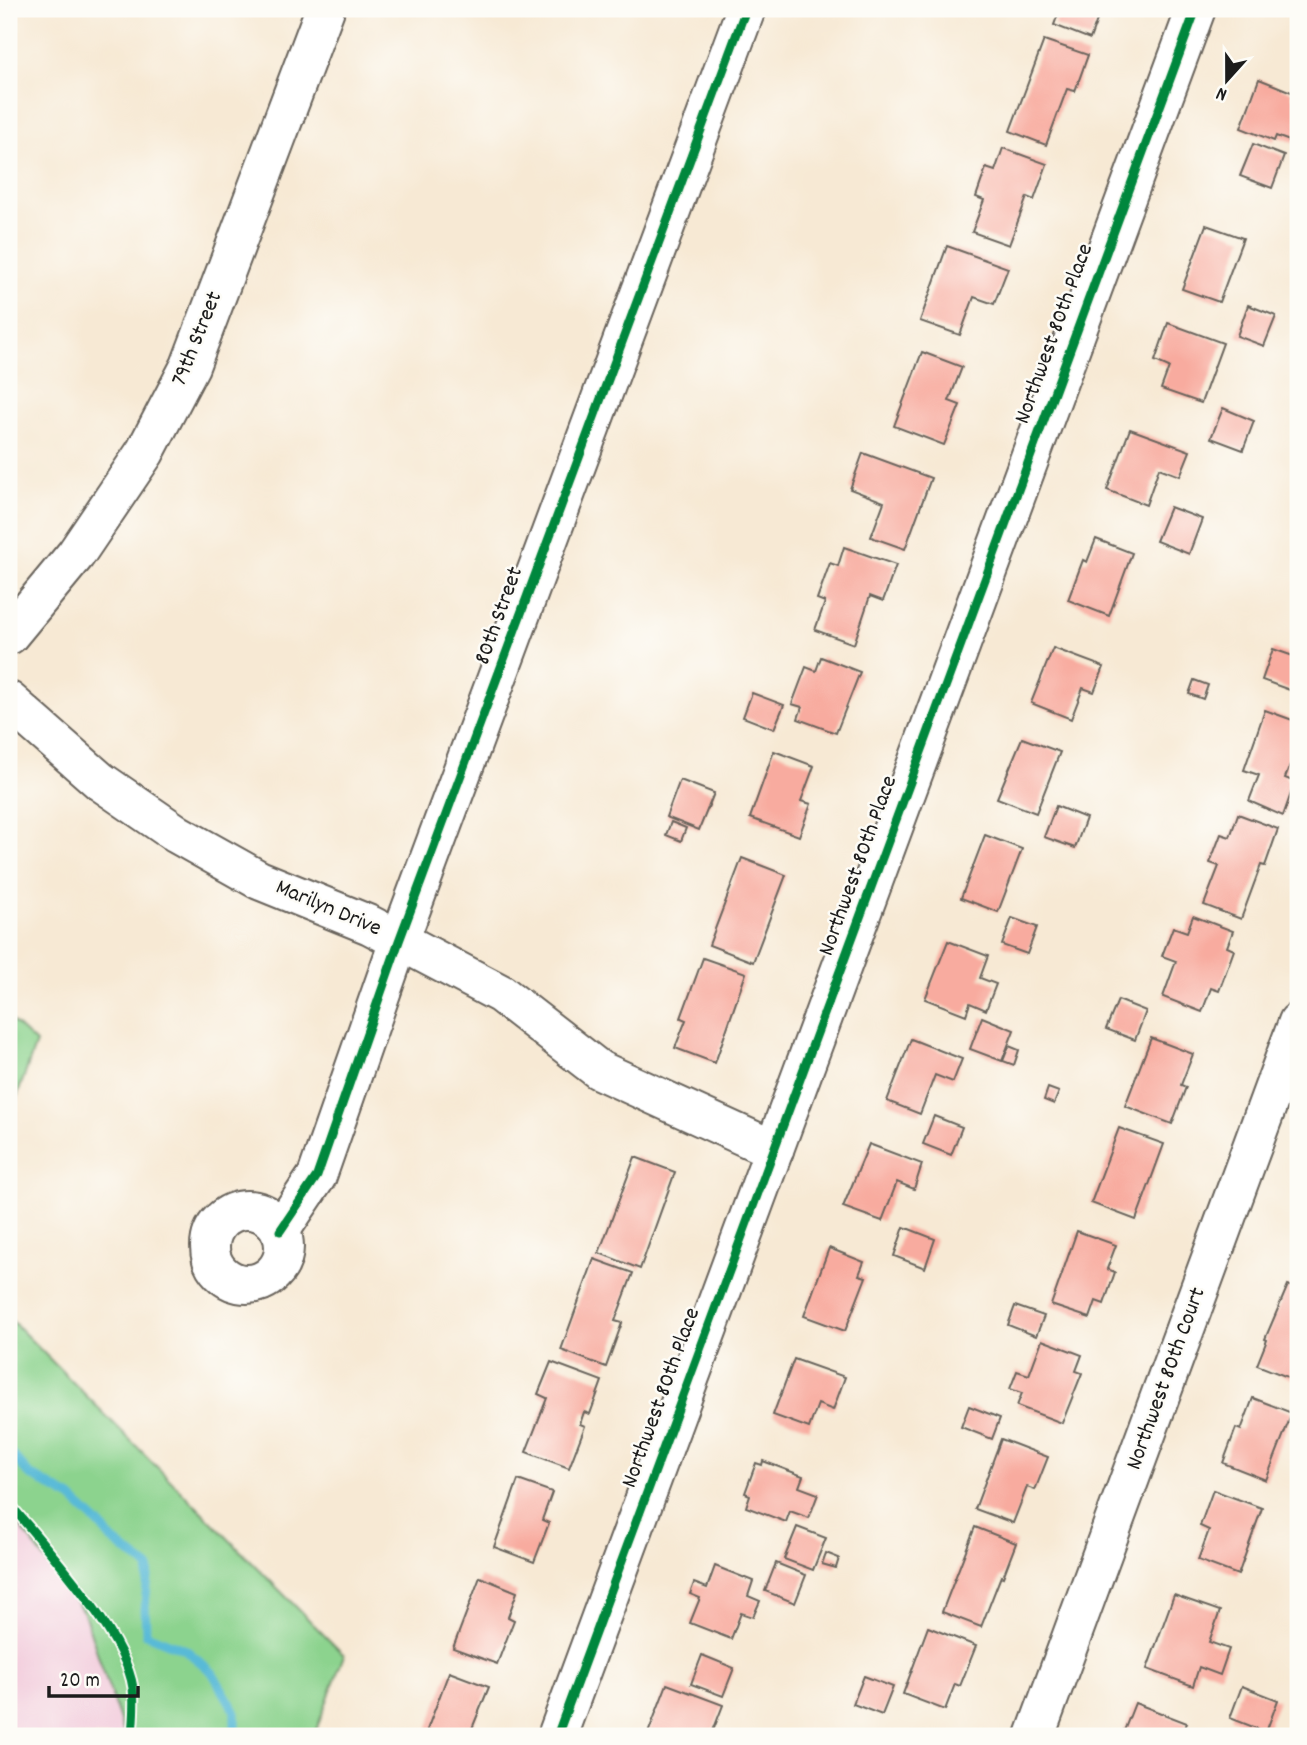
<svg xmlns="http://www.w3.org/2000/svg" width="1307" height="1745" font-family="Dekko,sans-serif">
  <rect width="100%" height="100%" fill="#fdfcf7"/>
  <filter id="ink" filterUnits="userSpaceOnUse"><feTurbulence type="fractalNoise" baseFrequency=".0143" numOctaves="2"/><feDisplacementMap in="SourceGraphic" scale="14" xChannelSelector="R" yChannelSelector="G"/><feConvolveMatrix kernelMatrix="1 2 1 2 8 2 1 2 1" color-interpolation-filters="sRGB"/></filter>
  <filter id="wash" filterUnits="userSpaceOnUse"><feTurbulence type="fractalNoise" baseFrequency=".00686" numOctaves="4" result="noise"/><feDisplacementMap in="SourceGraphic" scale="28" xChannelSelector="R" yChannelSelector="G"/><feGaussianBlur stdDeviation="1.57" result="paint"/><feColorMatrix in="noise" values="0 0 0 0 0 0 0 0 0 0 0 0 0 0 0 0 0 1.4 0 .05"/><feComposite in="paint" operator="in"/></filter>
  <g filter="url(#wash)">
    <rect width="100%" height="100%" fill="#f7e9d4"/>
    <path fill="#f3cfde" d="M 9,1511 L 84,1613 L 125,1736 L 9,1736 Z"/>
    <g fill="#8cd38e" stroke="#547855" stroke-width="2">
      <path d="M 9,1018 L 36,1043 L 9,1119 Z"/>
      <path d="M 9,1318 L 344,1655 L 314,1736 L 125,1736 L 84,1613 L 9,1511 Z"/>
    </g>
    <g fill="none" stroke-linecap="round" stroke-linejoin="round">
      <path stroke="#58bad7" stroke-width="9" d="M 9,1451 L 29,1474 L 71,1498 L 100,1525 L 112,1540 L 149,1568 L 145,1604 L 146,1634 L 186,1650 L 212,1672 L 235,1711 L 235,1736"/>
    </g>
    <g id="blocks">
      <g fill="#f8ab9f">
        <path d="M 1060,9 L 1101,9 L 1090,39 L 1054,25 Z"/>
        <path d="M 1044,40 L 1088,55 L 1075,91 L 1067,89 L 1046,145 L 1010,131 Z"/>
        <path d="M 1259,79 L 1294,93 L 1292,97 L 1298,100 L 1298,144 L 1276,136 L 1274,141 L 1241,128 Z"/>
        <path d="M 1253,144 L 1284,156 L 1272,188 L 1240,176 Z"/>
        <path d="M 1003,148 L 1047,164 L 1034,200 L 1027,197 L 1009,245 L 972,232 L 984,200 L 976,197 L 986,168 L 995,171 Z"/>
        <path d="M 1206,225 L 1243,238 L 1219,302 L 1182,289 Z"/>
        <path d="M 947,246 L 1008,268 L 994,304 L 974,297 L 960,335 L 920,321 Z"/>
        <path d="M 1248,305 L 1276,316 L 1264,346 L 1237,336 Z"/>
        <path d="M 1168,323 L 1223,343 L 1201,403 L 1161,389 L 1169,367 L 1155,361 Z"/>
        <path d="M 922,352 L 962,367 L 949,401 L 960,405 L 944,445 L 894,426 Z"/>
        <path d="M 1223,408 L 1254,421 L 1243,450 L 1211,438 Z"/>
        <path d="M 1130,429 L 1190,451 L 1180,476 L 1159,468 L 1146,505 L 1107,490 Z"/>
        <path d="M 863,453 L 931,478 L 905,549 L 871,537 L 884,502 L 850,489 Z"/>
        <path d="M 1170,507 L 1202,519 L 1189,554 L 1156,541 Z"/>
        <path d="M 1096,539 L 1132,553 L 1109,616 L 1068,600 L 1083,560 L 1087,562 Z"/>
        <path d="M 844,547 L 896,565 L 883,601 L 870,596 L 854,644 L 815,630 L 825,602 L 817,599 L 830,563 L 838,566 Z"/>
        <path d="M 1053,648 L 1104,667 L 1094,692 L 1083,688 L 1071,719 L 1031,703 Z"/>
        <path d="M 1273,649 L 1296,657 L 1298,652 L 1298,693 L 1262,680 Z"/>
        <path d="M 821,657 L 860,672 L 836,733 L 798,719 L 802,707 L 792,704 L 806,667 L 816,671 Z"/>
        <path d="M 1194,680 L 1208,685 L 1203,699 L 1189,694 Z"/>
        <path d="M 752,693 L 784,705 L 774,729 L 743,717 Z"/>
        <path d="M 1265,710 L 1298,722 L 1298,768 L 1290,765 L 1285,778 L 1295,782 L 1283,816 L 1249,801 L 1259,775 L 1244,770 Z"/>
        <path d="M 1022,738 L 1060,752 L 1036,813 L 997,798 Z"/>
        <path d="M 774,751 L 814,766 L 801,801 L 811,804 L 799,836 L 750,818 Z"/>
        <path d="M 680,780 L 714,793 L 699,830 L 666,817 Z"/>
        <path d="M 1056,806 L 1086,818 L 1075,848 L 1044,837 Z"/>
        <path d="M 1238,814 L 1278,829 L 1265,866 L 1261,865 L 1241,919 L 1204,905 L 1219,866 L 1210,863 L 1221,834 L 1230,837 Z"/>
        <path d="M 671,822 L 686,828 L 681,841 L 666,835 Z"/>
        <path d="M 985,835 L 1022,849 L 998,912 L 961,898 Z"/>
        <path d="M 742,858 L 786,875 L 753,962 L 709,945 Z"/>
        <path d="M 1193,916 L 1233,931 L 1227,947 L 1234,950 L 1219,991 L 1211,988 L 1202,1012 L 1163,997 L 1176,961 L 1162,956 L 1173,927 L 1187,932 Z"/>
        <path d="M 1012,918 L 1037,927 L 1027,954 L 1002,945 Z"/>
        <path d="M 948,941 L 988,956 L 980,978 L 996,984 L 986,1010 L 970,1003 L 966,1015 L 925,999 Z"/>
        <path d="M 703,958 L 746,973 L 715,1063 L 675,1048 L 686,1020 L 681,1018 Z"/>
        <path d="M 1118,1000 L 1146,1011 L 1135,1040 L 1106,1029 Z"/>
        <path d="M 982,1017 L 1014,1030 L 1002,1061 L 970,1049 Z"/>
        <path d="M 1151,1038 L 1193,1054 L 1181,1085 L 1186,1087 L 1172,1124 L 1125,1106 Z"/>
        <path d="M 911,1039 L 962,1059 L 953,1082 L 935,1075 L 920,1114 L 887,1101 Z"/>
        <path d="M 1009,1046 L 1019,1050 L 1014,1065 L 1003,1061 Z"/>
        <path d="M 1048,1088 L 1059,1092 L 1054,1104 L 1044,1100 Z"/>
        <path d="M 934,1116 L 962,1127 L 951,1155 L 923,1144 Z"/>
        <path d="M 1119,1128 L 1164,1144 L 1136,1220 L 1091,1203 Z"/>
        <path d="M 869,1144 L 922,1164 L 914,1189 L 897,1182 L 882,1221 L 843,1207 Z"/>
        <path d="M 635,1157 L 675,1172 L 640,1269 L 599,1253 Z"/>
        <path d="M 904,1227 L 935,1239 L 925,1268 L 894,1256 Z"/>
        <path d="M 1077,1231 L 1116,1245 L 1107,1269 L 1115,1272 L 1104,1304 L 1096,1301 L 1090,1318 L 1051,1305 Z"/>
        <path d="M 829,1248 L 864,1262 L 859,1275 L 866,1277 L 845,1331 L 804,1316 Z"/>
        <path d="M 594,1259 L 633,1273 L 615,1321 L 622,1323 L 606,1367 L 561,1350 Z"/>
        <path d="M 1288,1285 L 1298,1289 L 1298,1381 L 1257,1365 L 1267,1340 L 1265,1339 Z"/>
        <path d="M 1015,1306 L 1044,1316 L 1036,1336 L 1008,1325 Z"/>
        <path d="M 1042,1340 L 1082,1355 L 1076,1371 L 1082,1373 L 1062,1423 L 1017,1406 L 1022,1393 L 1010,1389 L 1017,1371 L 1029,1375 Z"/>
        <path d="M 794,1359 L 845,1377 L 833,1410 L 818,1404 L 809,1428 L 773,1415 Z"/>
        <path d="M 551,1362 L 602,1381 L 590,1414 L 584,1412 L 580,1424 L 585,1426 L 569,1468 L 526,1452 L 547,1398 L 538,1394 Z"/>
        <path d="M 1253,1398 L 1292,1413 L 1266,1480 L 1223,1463 L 1236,1428 L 1241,1430 Z"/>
        <path d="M 969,1406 L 1000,1418 L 992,1439 L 961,1427 Z"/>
        <path d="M 1001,1439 L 1048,1457 L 1035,1490 L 1027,1487 L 1013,1523 L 975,1509 Z"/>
        <path d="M 763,1461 L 803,1476 L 799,1487 L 818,1494 L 809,1518 L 790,1511 L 786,1522 L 746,1507 L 750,1495 L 745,1493 L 756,1463 L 762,1465 Z"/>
        <path d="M 518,1480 L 552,1492 L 542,1520 L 549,1523 L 534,1562 L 494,1547 Z"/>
        <path d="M 1213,1490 L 1262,1508 L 1238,1575 L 1198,1560 L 1209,1530 L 1200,1526 Z"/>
        <path d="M 797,1527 L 826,1538 L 813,1570 L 784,1559 Z"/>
        <path d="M 975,1527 L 1016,1543 L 1003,1577 L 1001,1576 L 981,1627 L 942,1612 Z"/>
        <path d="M 826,1553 L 839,1558 L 836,1568 L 822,1564 Z"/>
        <path d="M 776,1563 L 806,1575 L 795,1603 L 765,1591 Z"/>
        <path d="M 715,1566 L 753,1581 L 748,1596 L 760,1601 L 753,1617 L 741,1613 L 731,1639 L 690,1623 L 700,1598 L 690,1594 L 694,1583 L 707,1588 Z"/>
        <path d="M 480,1577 L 517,1592 L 508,1617 L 514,1620 L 497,1664 L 453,1648 Z"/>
        <path d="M 1174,1595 L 1220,1611 L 1209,1642 L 1229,1649 L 1220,1675 L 1199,1667 L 1193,1686 L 1147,1669 Z"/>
        <path d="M 928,1627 L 976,1646 L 960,1686 L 955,1684 L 945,1710 L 903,1694 Z"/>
        <path d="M 702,1655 L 734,1668 L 723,1696 L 691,1684 Z"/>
        <path d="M 449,1672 L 489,1687 L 469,1736 L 428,1736 L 430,1731 L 427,1730 Z"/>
        <path d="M 864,1676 L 893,1687 L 882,1715 L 853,1704 Z"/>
        <path d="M 667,1684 L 723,1705 L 711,1736 L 647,1736 Z"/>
        <path d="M 1242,1686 L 1278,1700 L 1266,1732 L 1230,1718 Z"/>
        <path d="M 1135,1703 L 1187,1723 L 1182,1736 L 1122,1736 Z"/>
      </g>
    </g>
  </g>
  <g filter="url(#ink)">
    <use href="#blocks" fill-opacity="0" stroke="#69645c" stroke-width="2"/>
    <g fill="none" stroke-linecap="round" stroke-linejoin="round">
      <g stroke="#69645c" stroke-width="42">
        <g id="minor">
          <path d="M 9,635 L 76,554 L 145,452 L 190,366 L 325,9"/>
          <path d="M 9,701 L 100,781 L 177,834 L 259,880 L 370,925 L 501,994 L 599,1070 L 774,1150"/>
          <circle cx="247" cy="1247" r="37"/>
          <path d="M 280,1231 L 317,1176 L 399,941 L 746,9"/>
          <path d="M 557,1736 L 1196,9"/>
          <path d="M 1035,1736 L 1298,1022"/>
        </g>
      </g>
      <use href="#minor" stroke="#fff" stroke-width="38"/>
      <g stroke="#fdfcf7" stroke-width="13">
        <g id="cycleway">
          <path d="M 280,1231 L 317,1176 L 399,941 L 746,9"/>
          <path d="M 9,1503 C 45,1547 125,1633 133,1688 C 135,1704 133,1720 132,1736"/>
          <path d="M 557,1736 L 1196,9"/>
        </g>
      </g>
      <use href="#cycleway" stroke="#00873e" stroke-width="9"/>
    </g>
  </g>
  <g text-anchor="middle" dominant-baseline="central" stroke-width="5" stroke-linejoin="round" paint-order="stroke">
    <g font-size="23" fill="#1c1c1c" stroke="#fdfcf7">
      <text transform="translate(1055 334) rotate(-70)">Northwest 80th Place</text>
      <text transform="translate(198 339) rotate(-68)">79th Street</text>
      <text transform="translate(500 616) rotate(-70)">80th Street</text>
      <text transform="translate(859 866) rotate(-70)">Northwest 80th Place</text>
      <text transform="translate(328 909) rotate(23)">Marilyn Drive</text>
      <text transform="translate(1167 1379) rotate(-70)">Northwest 80th Court</text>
      <text transform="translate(662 1398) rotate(-70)">Northwest 80th Place</text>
    </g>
  </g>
  <rect width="1307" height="1745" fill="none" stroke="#fdfcf7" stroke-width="35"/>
  <g transform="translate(1227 80) rotate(201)" stroke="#fdfcf7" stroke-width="5" paint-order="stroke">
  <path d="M0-5L12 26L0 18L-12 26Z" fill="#1c1c1c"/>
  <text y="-10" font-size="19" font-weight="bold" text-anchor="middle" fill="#1c1c1c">N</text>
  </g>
  <path d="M49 1686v10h89v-10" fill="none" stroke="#1c1c1c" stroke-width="3.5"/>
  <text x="60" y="1686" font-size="21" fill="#1c1c1c" stroke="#fdfcf7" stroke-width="5" paint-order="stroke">20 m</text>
</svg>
